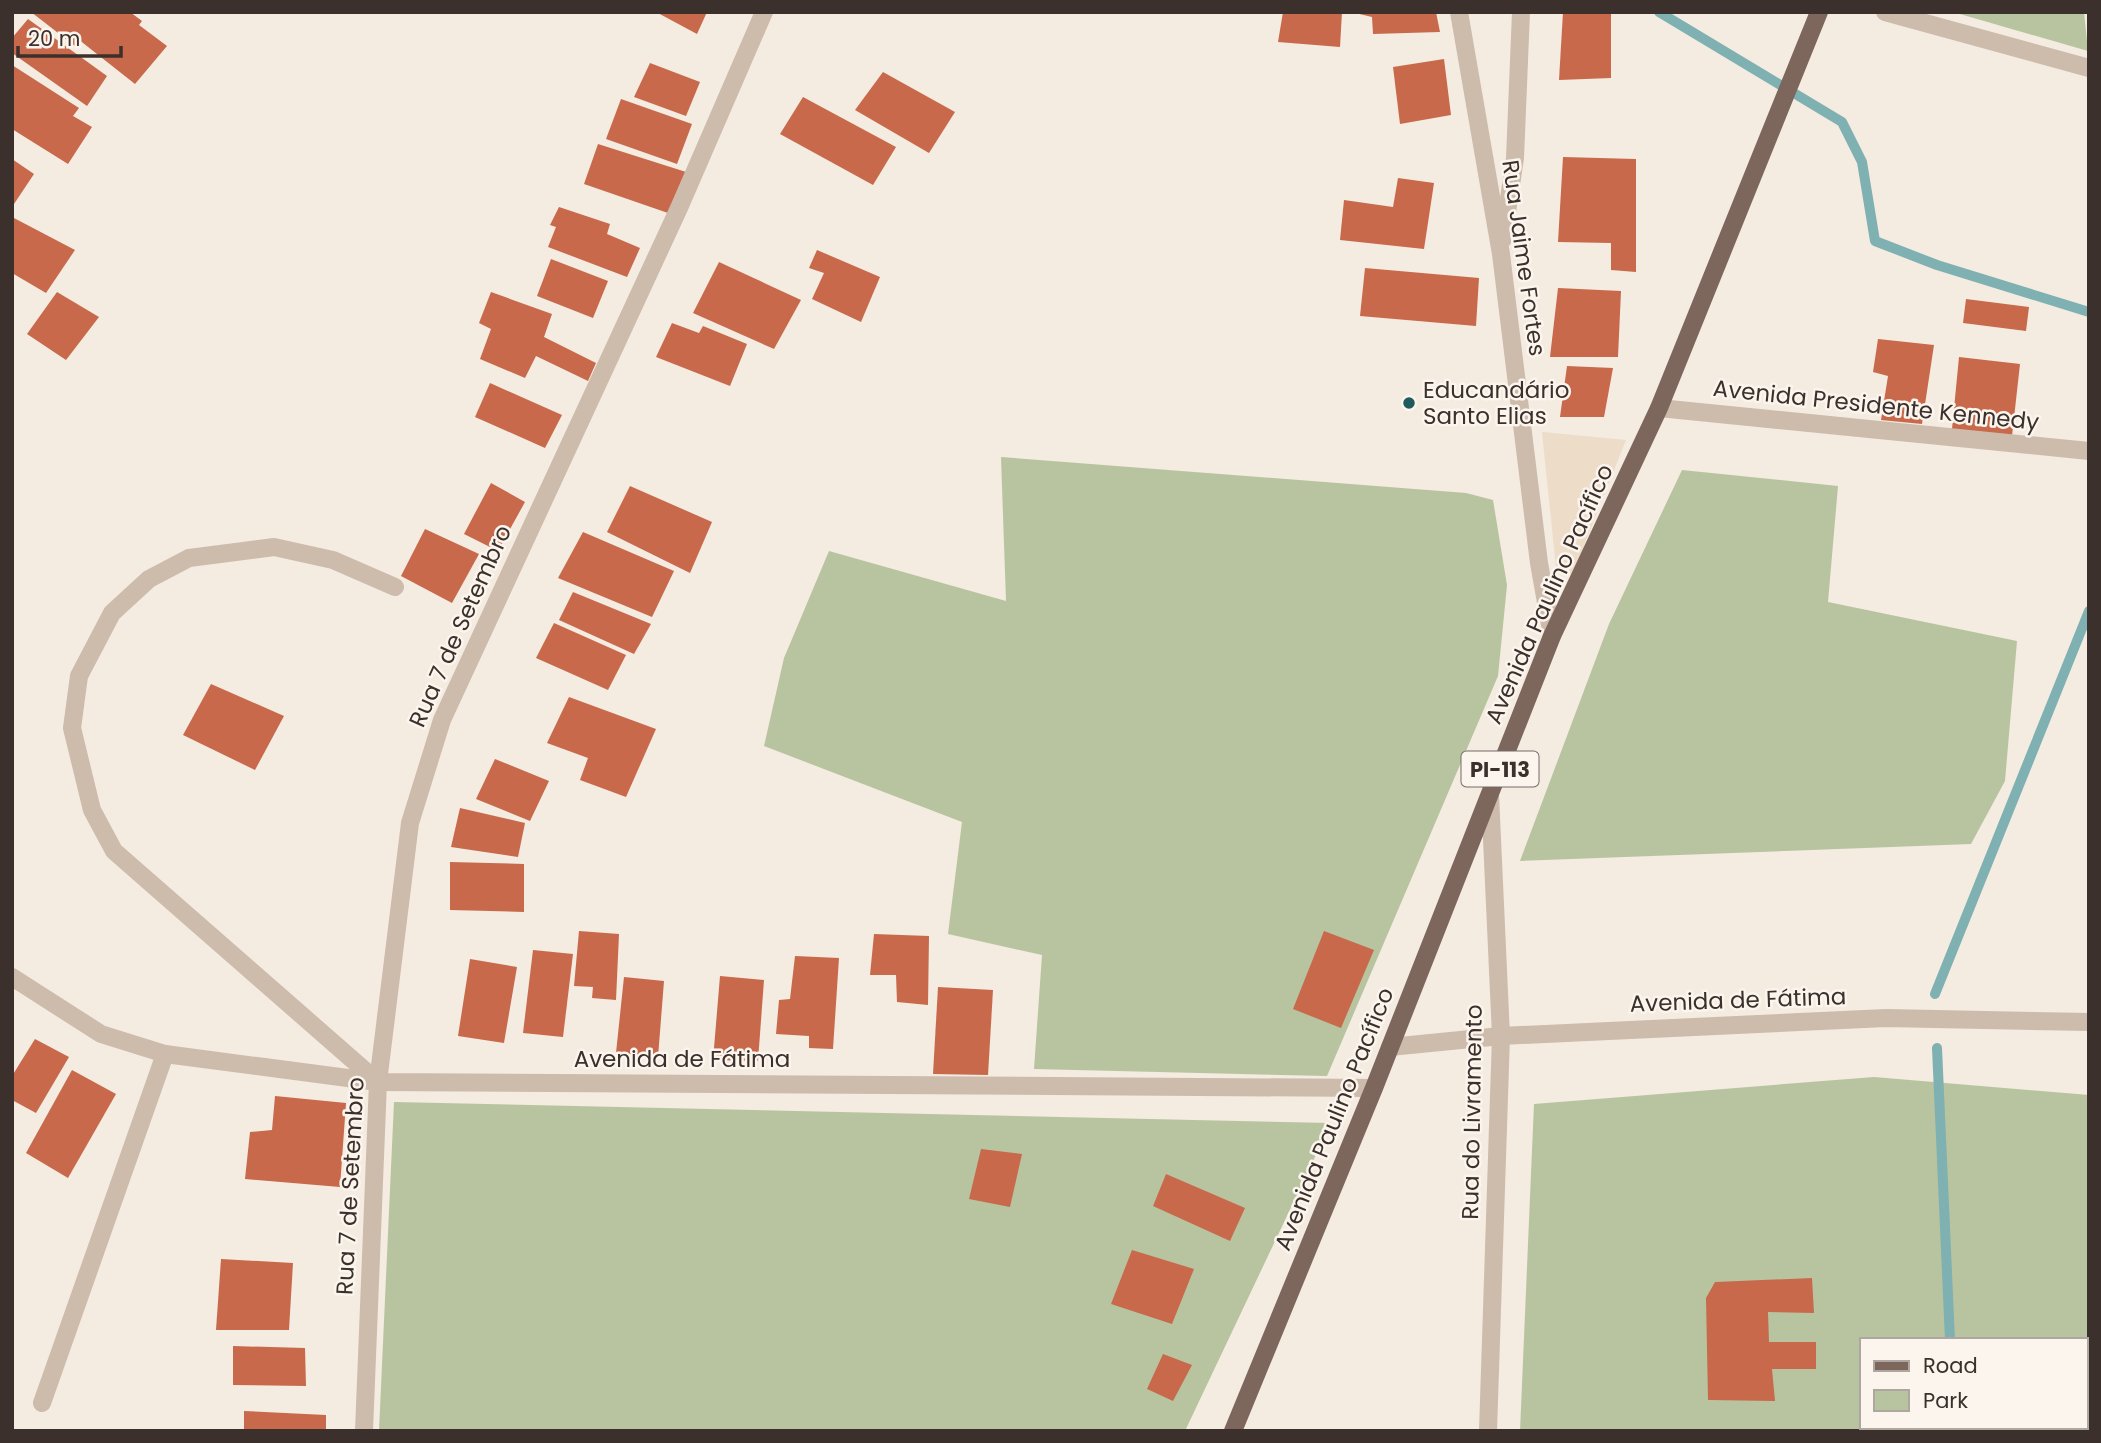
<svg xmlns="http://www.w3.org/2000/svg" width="2101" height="1443" font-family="Poppins,sans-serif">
  <rect width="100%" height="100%" fill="#f4ebe1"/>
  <g fill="#b8c4a0" fill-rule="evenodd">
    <path d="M 1954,12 L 2084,12 L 2088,51 L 1953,12 Z"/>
    <path d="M 1001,457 L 1466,493 L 1493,500 L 1507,585 L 1498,676 L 1327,1076 L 1034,1069 L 1042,955 L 948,934 L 962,822 L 764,746 L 784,658 L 829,551 L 1006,601 Z"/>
    <path d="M 1682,470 L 1838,486 L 1828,602 L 2017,641 L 2005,781 L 1971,844 L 1520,861 L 1609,624 Z"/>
    <path d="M 1874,1077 L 2089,1095 L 2089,1431 L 1520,1431 L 1534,1104 ZM 1861,1340 L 2085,1340 L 2085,1427 L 1861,1427 Z"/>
    <path d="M 394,1102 L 1331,1123 L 1185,1431 L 379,1431 Z"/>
  </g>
  <path fill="#ecdcc8" d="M 1542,432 L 1626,440 L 1573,573 L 1563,575 L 1556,567 Z"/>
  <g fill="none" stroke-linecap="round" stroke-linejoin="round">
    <g stroke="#7fb0b2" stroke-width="10">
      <path d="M 1659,12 L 1842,122 L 1862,162 L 1875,241 L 1937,265 L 2089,312"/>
      <path d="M 1935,994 L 2089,611"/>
      <path d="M 1937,1048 L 1950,1340"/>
      <path d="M 1959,1427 L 1959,1431"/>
    </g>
  </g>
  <g fill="#c8694b">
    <path d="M 31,12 L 130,12 L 142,21 L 139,25 L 167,46 L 135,84 L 78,39 L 75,46 Z"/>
    <path d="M 656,12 L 707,12 L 697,34 Z"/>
    <path d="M 1283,12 L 1342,12 L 1340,47 L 1278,42 Z"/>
    <path d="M 1351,12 L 1436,12 L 1440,32 L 1373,34 L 1372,17 Z"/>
    <path d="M 1563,12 L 1611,12 L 1611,78 L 1559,80 Z"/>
    <path d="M 28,19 L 107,76 L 87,106 L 12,53 L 12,38 Z"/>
    <path d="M 1444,59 L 1451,115 L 1400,124 L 1393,67 Z"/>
    <path d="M 650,63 L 700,82 L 686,116 L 634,97 Z"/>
    <path d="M 12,65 L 79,108 L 73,116 L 92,127 L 68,164 L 12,129 Z"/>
    <path d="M 883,72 L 955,112 L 929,153 L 855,110 Z"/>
    <path d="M 803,97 L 896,147 L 873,185 L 780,134 Z"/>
    <path d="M 621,99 L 692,124 L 677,164 L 606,139 Z"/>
    <path d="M 598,144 L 686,172 L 668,213 L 584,184 Z"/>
    <path d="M 1563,157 L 1636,159 L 1636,272 L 1611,270 L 1611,243 L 1558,242 Z"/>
    <path d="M 12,159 L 34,174 L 12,207 Z"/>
    <path d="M 1398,178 L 1434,183 L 1424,249 L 1340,240 L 1344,200 L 1393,207 Z"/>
    <path d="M 559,207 L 610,224 L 607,234 L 640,248 L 627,277 L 548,247 L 556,227 L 550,225 Z"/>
    <path d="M 12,217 L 75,250 L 46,293 L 12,273 Z"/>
    <path d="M 817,250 L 880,277 L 861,322 L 812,299 L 824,273 L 809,268 Z"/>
    <path d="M 551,259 L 608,281 L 593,318 L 537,296 Z"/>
    <path d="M 719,262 L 801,300 L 774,349 L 693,313 Z"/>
    <path d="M 1365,268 L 1479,278 L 1476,326 L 1360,316 Z"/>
    <path d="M 1558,288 L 1621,291 L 1618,357 L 1550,357 Z"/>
    <path d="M 57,292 L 99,317 L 66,360 L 27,334 Z"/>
    <path d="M 491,292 L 552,314 L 544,337 L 596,363 L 588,381 L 536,356 L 525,378 L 480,359 L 491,329 L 479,323 Z"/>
    <path d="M 1966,299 L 2029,307 L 2026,331 L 1963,323 Z"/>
    <path d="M 672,323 L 699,333 L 703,326 L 747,344 L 730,386 L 656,357 Z"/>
    <path d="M 1878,339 L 1934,345 L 1922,424 L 1881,420 L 1888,376 L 1873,372 Z"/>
    <path d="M 1959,357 L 2020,364 L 2012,436 L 1952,429 Z"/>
    <path d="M 1567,366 L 1613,368 L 1604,417 L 1560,417 Z"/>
    <path d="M 490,383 L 562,415 L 545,448 L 475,417 Z"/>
    <path d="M 491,483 L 525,502 L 498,551 L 464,534 Z"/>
    <path d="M 630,486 L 712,522 L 690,573 L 607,532 Z"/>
    <path d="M 425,529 L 479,554 L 452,603 L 401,576 Z"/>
    <path d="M 583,532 L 674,571 L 652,617 L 558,578 Z"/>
    <path d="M 573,592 L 651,624 L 634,654 L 559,620 Z"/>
    <path d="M 554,623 L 626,655 L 608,690 L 536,658 Z"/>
    <path d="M 211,684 L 284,716 L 255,770 L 183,735 Z"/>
    <path d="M 569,697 L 656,729 L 626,797 L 580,780 L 588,758 L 547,743 Z"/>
    <path d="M 495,759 L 549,781 L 530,821 L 476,799 Z"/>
    <path d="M 460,808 L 525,823 L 518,857 L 451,847 Z"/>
    <path d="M 450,862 L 524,864 L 524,912 L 450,910 Z"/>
    <path d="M 579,931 L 619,934 L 616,1000 L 592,998 L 593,987 L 574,986 Z"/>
    <path d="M 1324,931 L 1374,950 L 1341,1028 L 1293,1009 Z"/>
    <path d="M 874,934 L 929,936 L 928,1005 L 897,1002 L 896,975 L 870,975 Z"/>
    <path d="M 533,950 L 573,954 L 563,1037 L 523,1033 Z"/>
    <path d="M 795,956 L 839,958 L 833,1049 L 809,1048 L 809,1036 L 776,1034 L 779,1000 L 790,999 Z"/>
    <path d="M 470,959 L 517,967 L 504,1043 L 458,1036 Z"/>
    <path d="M 720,976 L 764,980 L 758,1061 L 713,1060 Z"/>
    <path d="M 624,977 L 664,981 L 658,1057 L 616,1053 Z"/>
    <path d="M 938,987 L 993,990 L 988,1075 L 933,1074 Z"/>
    <path d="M 35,1039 L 69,1057 L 36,1113 L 12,1100 L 12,1076 Z"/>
    <path d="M 72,1070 L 116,1094 L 68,1178 L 26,1153 Z"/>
    <path d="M 275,1096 L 346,1103 L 340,1187 L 245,1179 L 250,1132 L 272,1130 Z"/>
    <path d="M 981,1149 L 1022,1154 L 1010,1207 L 969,1199 Z"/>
    <path d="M 1166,1174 L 1245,1208 L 1230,1241 L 1153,1206 Z"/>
    <path d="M 1132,1250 L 1194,1269 L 1172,1324 L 1111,1304 Z"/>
    <path d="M 221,1259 L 293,1263 L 289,1330 L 216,1330 Z"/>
    <path d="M 1812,1278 L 1814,1313 L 1768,1312 L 1769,1342 L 1816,1342 L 1816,1369 L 1772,1369 L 1775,1401 L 1708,1400 L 1706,1298 L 1715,1282 Z"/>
    <path d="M 233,1346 L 305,1348 L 306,1386 L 233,1385 Z"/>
    <path d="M 1163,1354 L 1192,1365 L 1173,1401 L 1147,1389 Z"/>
    <path d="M 244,1411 L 326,1415 L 326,1431 L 244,1431 Z"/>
  </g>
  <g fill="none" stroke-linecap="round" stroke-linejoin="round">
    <path stroke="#cdbbac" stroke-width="18" d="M 378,1082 L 114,851 L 92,810 L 72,728 L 79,676 L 112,613 L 149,579 L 189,558 L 274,547 L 333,560 L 395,587"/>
    <g stroke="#cdbbac" stroke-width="18">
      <path d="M 1459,12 L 1501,254 L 1539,563 L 1552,636"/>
      <path d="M 1885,12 L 2089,68"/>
      <path d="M 1503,239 L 1515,158 L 1521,12"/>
      <path d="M 12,977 L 101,1034 L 165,1054 L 378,1082 L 1374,1088"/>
      <path d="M 1390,1047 L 1501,1036 L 1886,1018 L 2089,1022"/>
      <path d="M 42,1403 L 165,1054"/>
      <path d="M 364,1431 L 378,1082 L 410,823 L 442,720 L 679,208 L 764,12"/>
      <path d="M 1488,1431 L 1501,1036 L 1490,795"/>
    </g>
    <path stroke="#cdbbac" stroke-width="18" d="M 1659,408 L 2089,451"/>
    <path stroke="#7d675c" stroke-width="18" d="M 1233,1431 L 1374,1088 L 1552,636 L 1659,408 L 1819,12"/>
  </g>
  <circle fill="#1f5a5e" stroke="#fbf5ee" stroke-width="2.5" cx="1409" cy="403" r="7"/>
  <g text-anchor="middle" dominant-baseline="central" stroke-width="5" stroke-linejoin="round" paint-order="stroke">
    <rect fill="#fbf5ee" stroke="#756b66" stroke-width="2" x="1461.5" y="751.5" width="77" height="35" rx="5"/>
    <g font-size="21" font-weight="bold" fill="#3b302b">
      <text x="1500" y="769">PI-113</text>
    </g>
    <g font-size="23" fill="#3b302b" stroke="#fbf5ee">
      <text transform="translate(1524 258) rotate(82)">Rua Jaime Fortes</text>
      <text transform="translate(1876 405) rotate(6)">Avenida Presidente Kennedy</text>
      <text transform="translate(1549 594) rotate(-66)">Avenida Paulino Pacífico</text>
      <text transform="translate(460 626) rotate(-66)">Rua 7 de Setembro</text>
      <text transform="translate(1738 1000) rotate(-2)">Avenida de Fátima</text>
      <text x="682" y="1059">Avenida de Fátima</text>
      <text transform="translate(1472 1112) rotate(-89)">Rua do Livramento</text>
      <text transform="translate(1334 1119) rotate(-68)">Avenida Paulino Pacífico</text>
      <text transform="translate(350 1186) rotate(-87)">Rua 7 de Setembro</text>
    </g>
    <g font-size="23" fill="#3b302b" stroke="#fbf5ee" text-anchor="start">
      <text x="1423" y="390">Educandário<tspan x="1423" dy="26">Santo Elias</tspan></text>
    </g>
  </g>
  <rect width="2101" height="1443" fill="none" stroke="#3b302b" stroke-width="28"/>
  <rect x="1860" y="1338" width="228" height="91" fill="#fbf5ee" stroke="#aea6a0" stroke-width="2"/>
  <rect x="1874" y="1361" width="35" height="10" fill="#7d675c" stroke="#aea6a0" stroke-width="2"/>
  <text x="1923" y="1373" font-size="21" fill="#3b302b">Road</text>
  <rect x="1874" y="1390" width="35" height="21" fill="#b8c4a0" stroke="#aea6a0" stroke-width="2"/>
  <text x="1923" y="1408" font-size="21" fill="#3b302b">Park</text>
  <path d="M18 46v10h103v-10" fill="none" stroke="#3b302b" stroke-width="3.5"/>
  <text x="28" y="46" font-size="21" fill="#3b302b" stroke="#fbf5ee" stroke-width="5" paint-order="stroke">20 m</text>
</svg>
